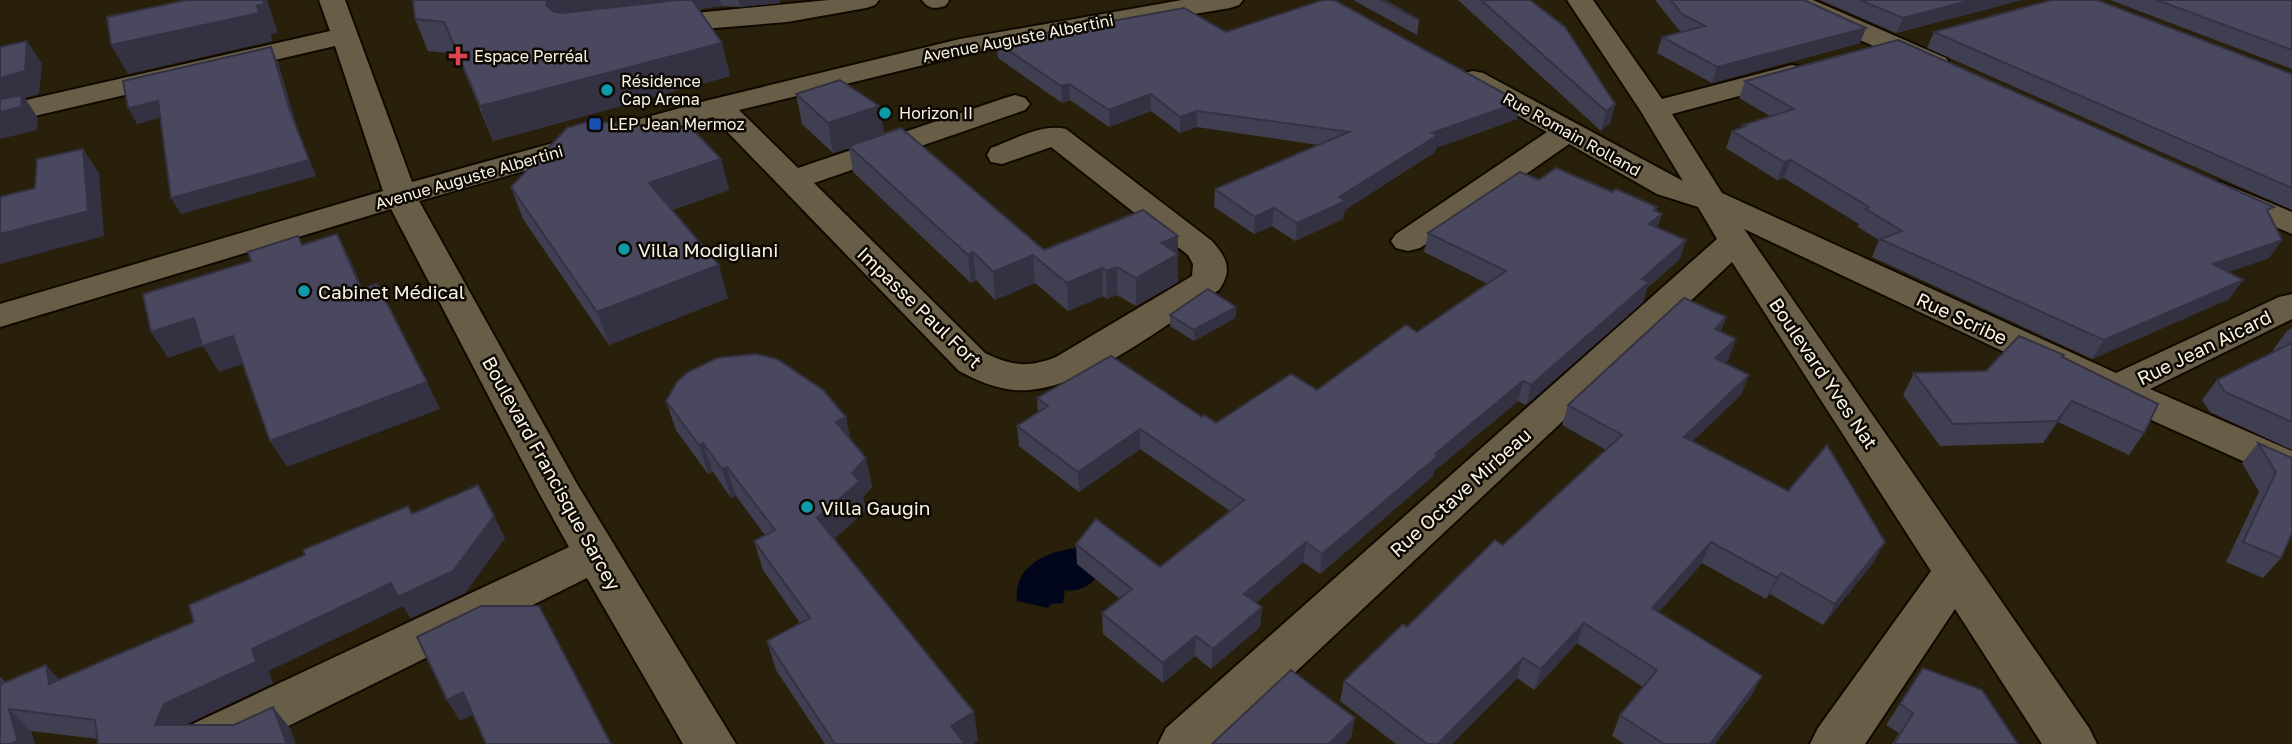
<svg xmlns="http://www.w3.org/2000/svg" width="2292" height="744" font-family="'Golos Text',sans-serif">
  <rect width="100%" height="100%" fill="#28200a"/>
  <path fill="#01061d" d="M 1075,548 L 1087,551 L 1095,579 C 1087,588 1077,592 1065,590 L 1063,603 L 1051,604 L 1048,608 L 1017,601 C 1013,567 1045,552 1075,548 Z"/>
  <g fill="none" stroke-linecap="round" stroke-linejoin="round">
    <g stroke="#110900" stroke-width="4">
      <g id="minor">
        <path d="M 319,0 L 345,0 L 412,182 L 709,100 L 960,39 L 1182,0 L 1243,0 L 1239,5 L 1230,8 L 993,48 L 739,110 L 798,168 L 1005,98 L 1015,95 L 1025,98 L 1030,104 L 1025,110 L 814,183 L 985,353 C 1011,366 1029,368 1056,357 L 1192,276 L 1193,264 L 1188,255 L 1051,147 L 1002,164 L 991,162 L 987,155 L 991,148 C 1013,140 1042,123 1066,129 L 1212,241 C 1227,258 1233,270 1219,290 C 1167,323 1078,396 1014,390 C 994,388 976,380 959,371 L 713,117 L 419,201 L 577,484 L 736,744 L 683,744 L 587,578 L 252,744 L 176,744 L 184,728 L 569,547 L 539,493 L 391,209 L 0,327 L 0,304 L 383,191 L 335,46 L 0,124 L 0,106 L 330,31 Z"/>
        <path d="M 829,0 L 879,0 L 875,5 L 866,8 L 787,22 L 654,33 L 645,31 L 641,25 L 645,19 L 654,17 Z"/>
        <path d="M 922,0 L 948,0 L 949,1 L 945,6 C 935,9 928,9 922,0 Z"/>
        <path d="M 1567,0 L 1593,0 L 1662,99 L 1792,65 L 1802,67 L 1806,73 L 1802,79 L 1672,114 L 1722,193 L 2116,373 L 2279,297 L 2292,294 L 2292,319 L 2150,389 L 2292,451 L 2292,483 L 2102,398 L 1744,229 L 2089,728 L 2097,744 L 2042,744 L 1955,609 L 1865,744 L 1810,744 L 1818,728 L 1931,571 L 1732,262 L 1219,744 L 1158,744 L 1166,728 L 1717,239 L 1698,207 L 1657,194 L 1569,144 L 1420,248 L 1408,251 L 1396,248 L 1391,241 L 1396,234 L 1547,132 L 1463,85 L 1459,79 L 1463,73 L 1473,71 L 1483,73 L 1683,181 L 1640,110 Z"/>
        <path d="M 1779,0 L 1813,0 L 1946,58 L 1950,64 L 1946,70 L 1936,72 L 1926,70 L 1783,5 Z"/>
        <path d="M 2220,182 L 2292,212 L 2292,234 L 2209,199 L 2204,192 L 2209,185 Z"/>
      </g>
    </g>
    <use href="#minor" fill="#685e47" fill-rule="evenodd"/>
  </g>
  <g fill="#403e51">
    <path d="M 413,0 L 780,0 L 780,3 L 740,7 L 722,6 L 699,9 L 722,43 L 730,76 L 493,141 L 457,54 L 428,51 L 415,19 Z"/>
    <path d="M 1355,0 L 1384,0 L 1419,20 L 1417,35 L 1355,1 Z"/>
    <path d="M 1458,0 L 1530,0 L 1615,104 L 1610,123 L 1601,131 Z"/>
    <path d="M 1655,0 L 1804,0 L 1860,43 L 1712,83 L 1657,53 L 1662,37 L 1683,32 L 1678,29 Z"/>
    <path d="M 1820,0 L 2022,0 L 1896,33 Z"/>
    <path d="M 2110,0 L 2292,0 L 2292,69 Z"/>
    <path d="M 1226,32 L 1517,119 L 1436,148 L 1435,152 L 1345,210 L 1343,219 L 1295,241 L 1272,226 L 1254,234 L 1214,207 L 1215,189 L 1318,145 L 1197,127 L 1180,133 L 1151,111 L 1109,127 L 1070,100 L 1062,103 L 998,58 L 996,42 Z"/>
    <path d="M 1934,32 L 2292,74 L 2292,210 L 1927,48 Z"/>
    <path d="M 1745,81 L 2269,215 L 2269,258 L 2228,272 L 2229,299 L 2092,359 L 1872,257 L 1879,240 L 1858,227 L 1859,224 L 1784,178 L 1777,180 L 1726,148 L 1732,131 L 1742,128 L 1743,125 L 1770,116 L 1739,98 Z"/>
    <path d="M 796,94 L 879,106 L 884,134 L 1044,250 L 1177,253 L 1178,282 L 1136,306 L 1117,295 L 1107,299 L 1103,296 L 1068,311 L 1035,283 L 995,300 L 976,280 L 971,283 L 853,172 L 849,148 L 833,153 L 802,124 Z"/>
    <path d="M 721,159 L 729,190 L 672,210 L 728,298 L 609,345 L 523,219 L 511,187 Z"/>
    <path d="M 1539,180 L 1656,211 L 1658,228 L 1680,259 L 1647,288 L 1643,302 L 1526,405 L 1518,401 L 1434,471 L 1433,476 L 1320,574 L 1303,562 L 1256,603 L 1262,607 L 1260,627 L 1211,669 L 1195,656 L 1163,683 L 1103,634 L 1102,613 L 1120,599 L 1077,564 L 1076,544 L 1160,567 L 1230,511 L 1140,449 L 1079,492 L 1019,446 L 1017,426 L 1038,413 L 1037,398 L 1202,417 L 1216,423 L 1317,390 L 1417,332 L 1488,284 L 1424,252 L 1428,233 Z"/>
    <path d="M 1236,307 L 1235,318 L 1194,341 L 1170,326 L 1170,315 Z"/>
    <path d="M 2292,328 L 2292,450 L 2210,412 L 2202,400 L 2217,380 L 2275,351 L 2273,350 L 2287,331 Z"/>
    <path d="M 1721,332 L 1736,339 L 1728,360 L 1724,362 L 1741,395 L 1692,441 L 1873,563 L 1823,625 L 1770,594 L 1766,599 L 1702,563 L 1659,612 L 1762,676 L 1751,696 L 1715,744 L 1624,744 L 1612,736 L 1620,715 L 1643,687 L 1577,643 L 1534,690 L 1517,678 L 1452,744 L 1396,744 L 1340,701 L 1344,681 L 1503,545 L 1606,450 L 1562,425 L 1568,405 Z"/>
    <path d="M 2063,357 L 2144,433 L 2129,455 L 2058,422 L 2043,443 L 1940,446 L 1903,395 L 1914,373 L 1986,371 Z"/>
    <path d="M 666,401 L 851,440 L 866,458 L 872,487 L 863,497 L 866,510 L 834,539 L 978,740 L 973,744 L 825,744 L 776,670 L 767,641 L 800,623 L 763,570 L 754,541 L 765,535 L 736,496 L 731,498 L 713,472 L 708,474 L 676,430 Z"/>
    <path d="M 2258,443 L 2292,458 L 2281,558 L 2263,578 L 2226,562 L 2259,492 L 2242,463 Z"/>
    <path d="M 412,514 L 505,538 L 465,593 L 411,618 L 403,606 L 268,671 L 273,683 L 184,725 L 290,728 L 98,739 L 31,731 L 35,744 L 0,744 L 0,677 L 5,682 L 60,680 L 194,622 Z"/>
    <path d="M 1923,668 L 2018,744 L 1892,744 L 1899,733 L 1886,725 Z"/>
  </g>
  <g fill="#343242">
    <path d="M 263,0 L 267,0 L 278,33 L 271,34 L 272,41 L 128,74 L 111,45 Z"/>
    <path d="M 548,0 L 720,0 L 722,6 L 561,28 L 546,4 Z"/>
    <path d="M 738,0 L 780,0 L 780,3 L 740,7 Z"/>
    <path d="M 1972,0 L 2022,0 L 1896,33 L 1903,18 Z"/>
    <path d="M 1866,28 L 1860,43 L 1712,83 L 1717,67 Z"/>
    <path d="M 27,41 L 42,64 L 39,94 L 25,98 L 38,118 L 37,130 L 0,139 L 0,78 Z"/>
    <path d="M 722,43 L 730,76 L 493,141 L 480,106 Z"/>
    <path d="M 271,47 L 278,62 L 297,127 L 316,176 L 181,214 L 171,198 L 290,111 Z"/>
    <path d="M 1069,84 L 1070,100 L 1062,103 L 1061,86 Z"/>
    <path d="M 1151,94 L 1151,111 L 1109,127 L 1109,110 Z"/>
    <path d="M 158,101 L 167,116 L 137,124 L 128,108 Z"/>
    <path d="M 1520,102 L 1517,119 L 1436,148 L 1435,152 L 1345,210 L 1343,219 L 1295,241 L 1297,223 L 1339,197 L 1432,133 Z"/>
    <path d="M 1615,104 L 1610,123 L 1601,131 L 1606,111 Z"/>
    <path d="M 879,106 L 884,136 L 849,146 L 849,148 L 833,153 L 828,123 Z"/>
    <path d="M 1197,111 L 1197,127 L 1180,133 L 1180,117 Z"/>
    <path d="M 83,149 L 99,173 L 104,236 L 0,264 L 0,234 Z"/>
    <path d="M 721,159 L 729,190 L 658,215 L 649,183 Z"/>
    <path d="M 1791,160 L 1784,178 L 1777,180 L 1784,162 Z"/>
    <path d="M 1657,207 L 1653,221 L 1662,214 L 1656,232 L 1643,243 L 1654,210 Z"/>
    <path d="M 1274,208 L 1272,226 L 1254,234 L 1255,217 Z"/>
    <path d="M 337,234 L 350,259 L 374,315 L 361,289 Z"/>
    <path d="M 1178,236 L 1178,282 L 1136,306 L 1136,278 L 1161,243 Z"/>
    <path d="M 1686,240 L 1680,259 L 1647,288 L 1643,302 L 1526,405 L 1531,385 L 1642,279 Z"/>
    <path d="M 2282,240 L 2269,258 L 2200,282 L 2213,264 Z"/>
    <path d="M 973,252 L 976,280 L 971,283 L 968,255 Z"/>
    <path d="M 1033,255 L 1035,283 L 995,300 L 993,272 Z"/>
    <path d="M 719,265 L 728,298 L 609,345 L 597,312 Z"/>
    <path d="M 1117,267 L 1117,295 L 1107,299 L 1106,271 Z"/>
    <path d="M 1102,268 L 1103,296 L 1068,311 L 1067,283 Z"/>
    <path d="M 2243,280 L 2229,299 L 2092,359 L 2104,340 Z"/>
    <path d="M 1236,307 L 1235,318 L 1194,341 L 1194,330 Z"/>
    <path d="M 1726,317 L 1719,338 L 1715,329 Z"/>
    <path d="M 194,318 L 233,336 L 249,362 L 219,372 L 203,346 L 168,358 L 151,332 Z"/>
    <path d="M 1736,339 L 1728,360 L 1708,378 L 1715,358 Z"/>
    <path d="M 1749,375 L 1741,395 L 1676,457 L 1684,437 Z"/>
    <path d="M 1523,381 L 1518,401 L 1434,471 L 1433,476 L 1320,574 L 1322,554 L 1435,454 Z"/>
    <path d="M 427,382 L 440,409 L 287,467 L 270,441 Z"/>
    <path d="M 2072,401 L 2058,422 L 2043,443 L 2057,421 Z"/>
    <path d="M 846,417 L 852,446 L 836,422 Z"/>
    <path d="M 1140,429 L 1140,449 L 1079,492 L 1078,472 Z"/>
    <path d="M 703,443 L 713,472 L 708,474 L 699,445 Z"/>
    <path d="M 866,458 L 872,487 L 863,497 L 866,510 L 824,547 L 817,518 L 852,473 Z"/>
    <path d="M 727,467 L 736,496 L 731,498 L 722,469 Z"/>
    <path d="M 494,516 L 505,538 L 465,593 L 411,618 L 403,606 L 268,671 L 273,683 L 183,726 L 155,725 L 164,704 L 252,649 Z"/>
    <path d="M 1306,542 L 1303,562 L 1243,614 L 1244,594 Z"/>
    <path d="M 1711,542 L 1702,563 L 1644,628 L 1652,608 Z"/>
    <path d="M 1885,542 L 1873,563 L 1823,625 L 1835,604 Z"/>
    <path d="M 1781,573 L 1770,594 L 1766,599 L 1777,578 Z"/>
    <path d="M 1262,607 L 1260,627 L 1211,669 L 1213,649 Z"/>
    <path d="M 1584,623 L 1577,643 L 1534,690 L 1541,669 Z"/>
    <path d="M 1196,636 L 1195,656 L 1163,683 L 1163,663 Z"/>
    <path d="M 1523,658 L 1517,678 L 1452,744 L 1438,744 Z"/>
    <path d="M 46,665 L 66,687 L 49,684 Z"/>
    <path d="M 1762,676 L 1751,696 L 1715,744 L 1710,744 Z"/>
    <path d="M 463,692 L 476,713 L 460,721 L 447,700 Z"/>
    <path d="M 273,707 L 290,728 L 296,744 L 287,744 Z"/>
    <path d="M 9,709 L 31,731 L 35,744 L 11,744 Z"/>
    <path d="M 974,712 L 978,740 L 973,744 L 954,744 L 951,726 Z"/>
    <path d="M 1355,718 L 1351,738 L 1345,744 L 1329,744 Z"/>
  </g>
  <g fill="#4a485e" stroke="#343242" stroke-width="2">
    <path d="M 187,0 L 263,0 L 264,4 L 257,6 L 259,13 L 111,45 L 107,17 Z"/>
    <path d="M 413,0 L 548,0 L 546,4 L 552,11 L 562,13 L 678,0 L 692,0 L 722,43 L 480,106 L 444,22 L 415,19 Z"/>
    <path d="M 1323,0 L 1334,0 L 1520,102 L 1432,133 L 1438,135 L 1339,197 L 1346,201 L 1297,223 L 1274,208 L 1255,217 L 1215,189 L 1349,132 L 1197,111 L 1180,117 L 1151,94 L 1109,110 L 1069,84 L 1061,86 L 996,42 L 1184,8 L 1226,32 Z"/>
    <path d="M 1381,0 L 1384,0 L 1419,20 Z"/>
    <path d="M 1481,0 L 1530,0 L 1565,27 L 1615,104 L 1606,111 Z"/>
    <path d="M 1671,0 L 1804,0 L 1866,28 L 1717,67 L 1662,37 L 1705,26 L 1682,14 Z"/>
    <path d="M 1860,0 L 1972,0 L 1903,18 Z"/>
    <path d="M 2052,0 L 2097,0 L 2292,74 L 2292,188 L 1934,32 Z"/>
    <path d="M 2157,0 L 2292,0 L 2292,50 Z"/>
    <path d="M 1898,40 L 2274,207 L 2267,210 L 2282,240 L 2213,264 L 2243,280 L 2104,340 L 1880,239 L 1902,231 L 1866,209 L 1869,207 L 1791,160 L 1784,162 L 1732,131 L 1746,126 L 1743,125 L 1794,109 L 1745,81 Z"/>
    <path d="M 27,41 L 25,71 L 0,78 L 0,47 Z"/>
    <path d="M 271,47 L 290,111 L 309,160 L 171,198 L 158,101 L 128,108 L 123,81 Z"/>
    <path d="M 840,80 L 879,106 L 828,123 L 796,94 Z"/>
    <path d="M 22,95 L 21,107 L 0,112 L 0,99 Z"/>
    <path d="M 590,121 L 692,129 L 721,159 L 649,183 L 719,265 L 597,312 L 511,187 L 567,128 Z"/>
    <path d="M 901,128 L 1044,250 L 1143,210 L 1178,236 L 1161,243 L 1178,254 L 1136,278 L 1117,267 L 1106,271 L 1102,268 L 1067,283 L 1033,255 L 993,272 L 973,252 L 968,255 L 849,146 Z"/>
    <path d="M 83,149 L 88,211 L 0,234 L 0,197 L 35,188 L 37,159 Z"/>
    <path d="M 1556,168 L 1612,192 L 1616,189 L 1657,207 L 1654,210 L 1662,214 L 1649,224 L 1686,240 L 1642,279 L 1649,282 L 1531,385 L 1523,381 L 1435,454 L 1438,456 L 1322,554 L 1306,542 L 1244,594 L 1262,607 L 1213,649 L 1196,636 L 1163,663 L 1102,613 L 1132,589 L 1076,544 L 1096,519 L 1160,567 L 1244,500 L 1140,429 L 1078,472 L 1017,426 L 1048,406 L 1037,398 L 1111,356 L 1202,417 L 1204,415 L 1216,423 L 1291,374 L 1317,390 L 1406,325 L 1417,332 L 1506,271 L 1428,233 L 1520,172 L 1539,180 Z"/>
    <path d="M 337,234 L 361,289 L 377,284 L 427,382 L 270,441 L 233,336 L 202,346 L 194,318 L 151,332 L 143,294 L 251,261 L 248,252 L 298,236 L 302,245 Z"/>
    <path d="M 1208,289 L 1236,307 L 1194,330 L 1170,315 Z"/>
    <path d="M 1684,298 L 1726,317 L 1715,329 L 1736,339 L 1715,358 L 1749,375 L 1684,437 L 1788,491 L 1827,445 L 1885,542 L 1835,604 L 1781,573 L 1777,578 L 1711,542 L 1652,608 L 1762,676 L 1710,744 L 1664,744 L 1620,715 L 1657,670 L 1584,623 L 1541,669 L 1523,658 L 1438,744 L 1427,744 L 1344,681 L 1403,624 L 1407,627 L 1495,540 L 1503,545 L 1622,435 L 1568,405 Z"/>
    <path d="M 2019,336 L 2064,355 L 2062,357 L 2158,404 L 2144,433 L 2072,401 L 2057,421 L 1953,424 L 1914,373 L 1986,371 Z"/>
    <path d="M 2292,343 L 2292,422 L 2225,392 L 2217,380 Z"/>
    <path d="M 756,354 L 777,359 L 823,390 L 846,417 L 836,422 L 866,458 L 852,473 L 860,481 L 817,518 L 974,712 L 951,726 L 965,744 L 835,744 L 767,641 L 810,618 L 754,541 L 775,530 L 727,467 L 722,469 L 703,443 L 699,445 L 666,401 L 677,382 L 688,372 L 717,358 Z"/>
    <path d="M 2258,443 L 2292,458 L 2292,533 L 2281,558 L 2243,542 L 2276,472 Z"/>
    <path d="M 478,485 L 494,516 L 453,571 L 398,597 L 391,583 L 252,649 L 256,662 L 164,704 L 155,725 L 234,725 L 273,707 L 287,744 L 98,744 L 95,720 L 9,709 L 18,741 L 11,744 L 0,744 L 0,680 L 1,684 L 46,665 L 49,684 L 194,622 L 189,605 L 305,555 L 303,550 L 408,506 L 412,514 Z"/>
    <path d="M 481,606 L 539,606 L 611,744 L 486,744 L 463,692 L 447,700 L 417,637 Z"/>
    <path d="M 1923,668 L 1982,690 L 2018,744 L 1894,744 L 1913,713 L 1900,704 Z"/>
    <path d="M 1291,670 L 1355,718 L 1329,744 L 1212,744 Z"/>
  </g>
  <path fill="#e0444e" stroke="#0e0a03" stroke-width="2.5" d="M454.5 45.5h7v7h7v7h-7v7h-7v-7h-7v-7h7z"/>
  <g fill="#0f9aa8" stroke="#0e0a03" stroke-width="2.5">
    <circle cx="607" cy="90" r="7"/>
    <circle cx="885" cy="113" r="7"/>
    <circle cx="624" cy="249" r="7"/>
    <circle cx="304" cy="291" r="7"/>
    <circle cx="807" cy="507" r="7"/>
  </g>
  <rect fill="#1a4fb4" stroke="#0e0a03" stroke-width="2.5" x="588" y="117" width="14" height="14" rx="3.5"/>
  <g text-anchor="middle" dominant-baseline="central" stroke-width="5" stroke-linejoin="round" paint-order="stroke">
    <g font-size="16" fill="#f9f3e6" stroke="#0e0a03">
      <text transform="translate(1018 38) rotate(-11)">Avenue Auguste Albertini</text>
      <text transform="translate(1572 134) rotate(29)">Rue Romain Rolland</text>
      <text transform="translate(469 177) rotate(-16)">Avenue Auguste Albertini</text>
    </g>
    <g font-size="16" fill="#f9f3e6" stroke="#0e0a03" text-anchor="start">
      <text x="474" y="56">Espace Perréal</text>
      <text x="621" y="81">Résidence<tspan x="621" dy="18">Cap Arena</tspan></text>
      <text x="899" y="113">Horizon II</text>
      <text x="609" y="124">LEP Jean Mermoz</text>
    </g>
    <g font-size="19" fill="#f9f3e6" stroke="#0e0a03" text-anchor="start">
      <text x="638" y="249">Villa Modigliani</text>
      <text x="318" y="291">Cabinet Médical</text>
      <text x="821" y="507">Villa Gaugin</text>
    </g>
    <g font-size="19" fill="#f9f3e6" stroke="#0e0a03">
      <text transform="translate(920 307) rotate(44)">Impasse Paul Fort</text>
      <text transform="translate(1962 318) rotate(25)">Rue Scribe</text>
      <text transform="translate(2204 347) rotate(-26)">Rue Jean Aicard</text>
      <text transform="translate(1824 373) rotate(56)">Boulevard Yves Nat</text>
      <text transform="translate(552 473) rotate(61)">Boulevard Francisque Sarcey</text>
      <text transform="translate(1460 492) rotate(-42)">Rue Octave Mirbeau</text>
    </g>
  </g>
</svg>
